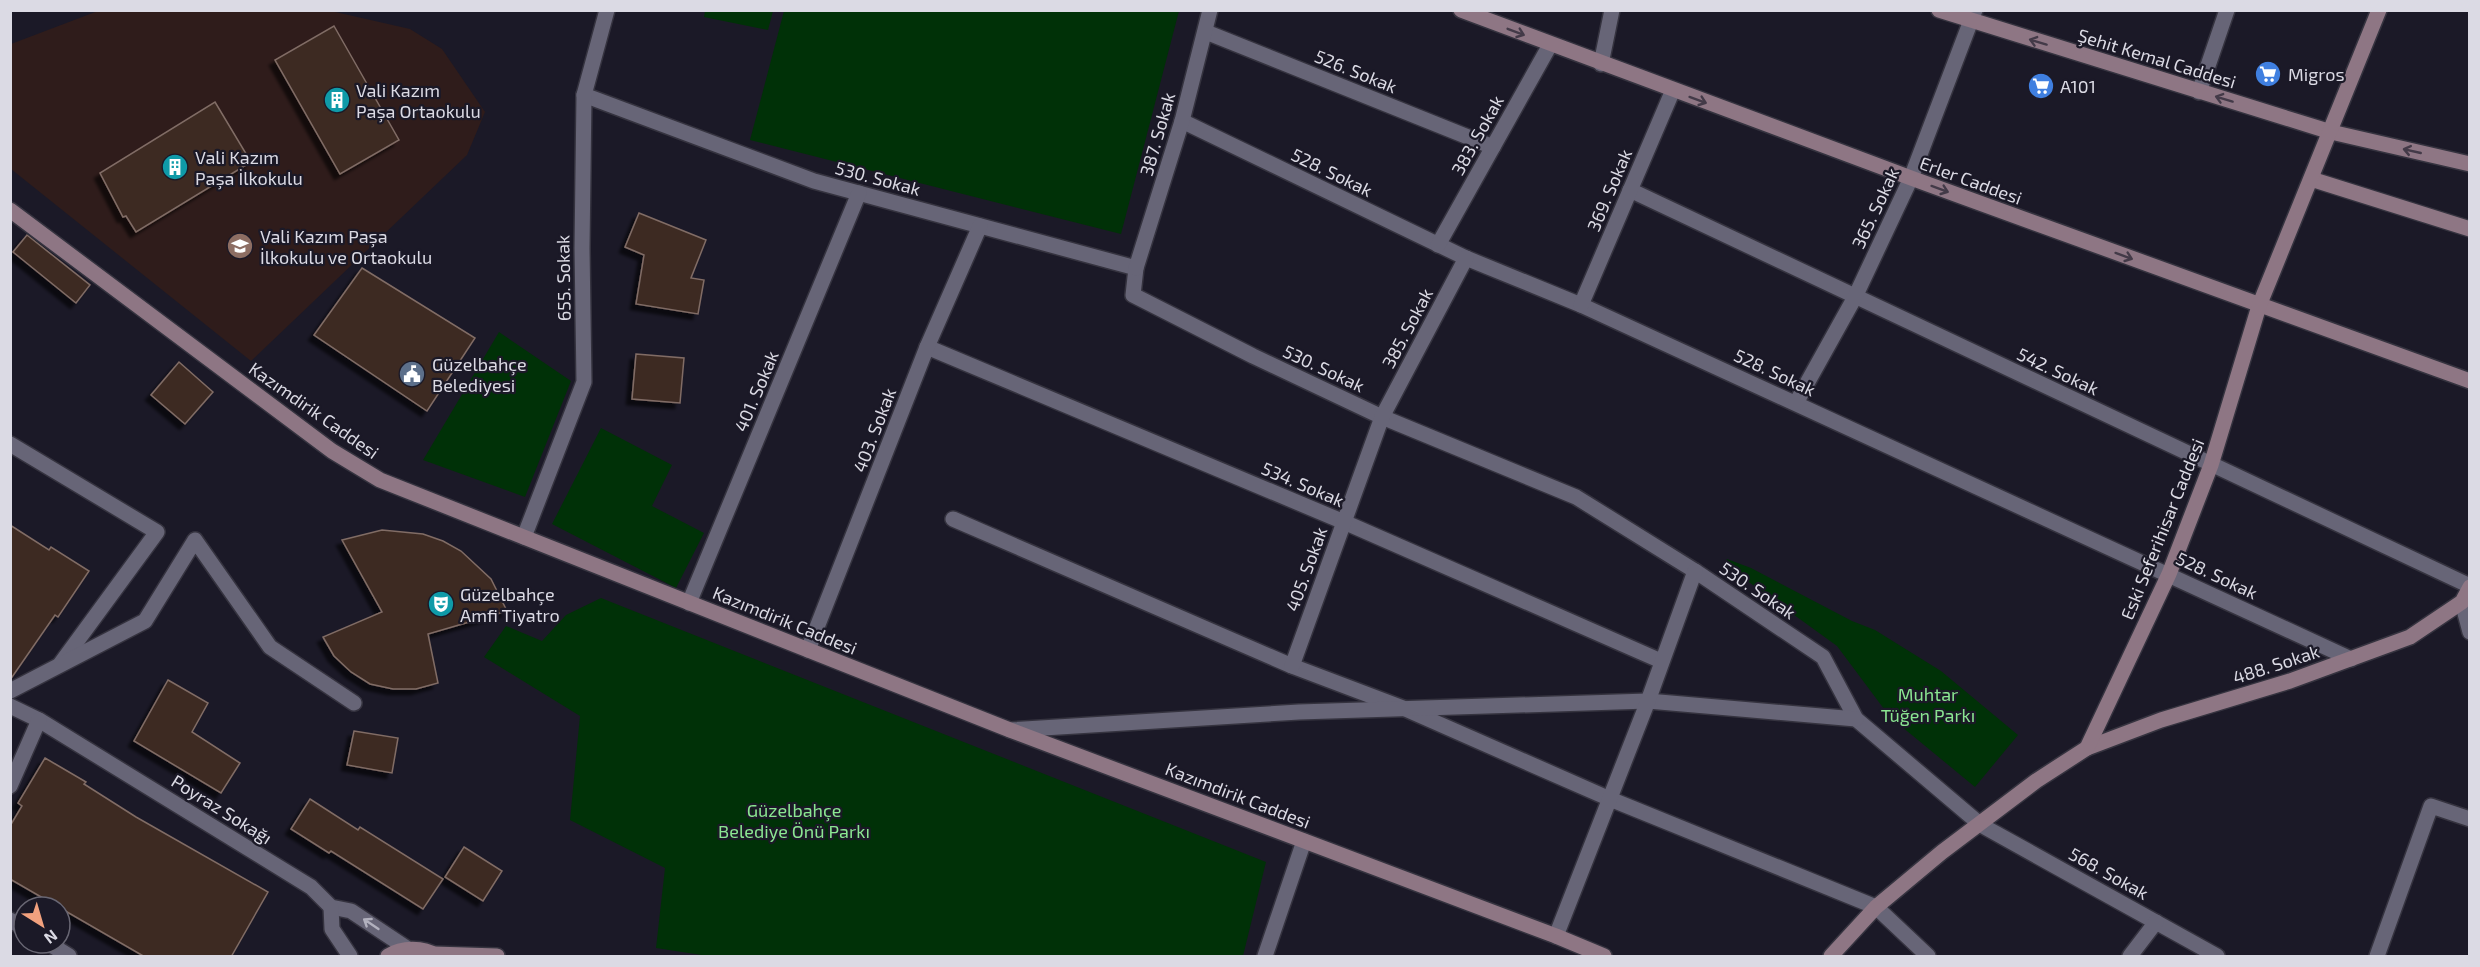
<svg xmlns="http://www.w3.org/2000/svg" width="2480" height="967" font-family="'Exo 2',sans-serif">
  <defs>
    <filter id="shadow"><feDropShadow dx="-5.5" dy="5.5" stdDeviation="1.5" flood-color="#0009"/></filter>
  </defs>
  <rect width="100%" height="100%" fill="#1b1927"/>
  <path fill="#2f1c1b" d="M 98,11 L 331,11 L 410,29 L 442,49 L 485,112 L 467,155 L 251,361 L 11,169 L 11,44 Z"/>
  <g fill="#003107">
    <path d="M 705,11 L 705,10 L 773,11 L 768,30 L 704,17 Z"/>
    <path d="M 784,11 L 1179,11 L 1121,234 L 750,140 Z"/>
    <path d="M 499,332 L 571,381 L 525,497 L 423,460 Z"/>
    <path d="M 601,428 L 672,465 L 652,506 L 704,533 L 676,588 L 552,524 Z"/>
    <path d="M 1727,559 L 1751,568 L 1852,621 L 1875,630 L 1941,671 L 2018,735 L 1975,787 L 1890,717 L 1837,646 L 1724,564 Z"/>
    <path d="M 601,598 L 1266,862 L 1243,956 L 708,956 L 656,948 L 665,868 L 570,820 L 580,716 L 484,657 L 506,626 L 542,641 L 566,615 Z"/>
  </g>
  <g fill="#3c2b24" stroke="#816c65" stroke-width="1.5" filter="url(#shadow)">
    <path d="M 334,26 L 399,140 L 340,174 L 275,60 Z"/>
    <path d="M 215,102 L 251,162 L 136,232 L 126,216 L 123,217 L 100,173 Z"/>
    <path d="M 639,213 L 706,240 L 691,278 L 704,280 L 698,314 L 636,304 L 644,255 L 625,247 Z"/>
    <path d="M 27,235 L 90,285 L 76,303 L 13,252 Z"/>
    <path d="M 362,268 L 475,338 L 427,411 L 314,335 Z"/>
    <path d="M 636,354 L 684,358 L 680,403 L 632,399 Z"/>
    <path d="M 179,362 L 213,392 L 185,424 L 151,395 Z"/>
    <path d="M 10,525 L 49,550 L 51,547 L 89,571 L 58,617 L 55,615 L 10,680 Z"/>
    <path d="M 382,530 L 423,534 L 443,541 L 461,551 L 491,579 L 507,611 L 428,634 L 438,683 L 416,689 L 393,689 L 370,684 L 351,672 L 334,656 L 323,637 L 382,612 L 342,540 Z"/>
    <path d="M 168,680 L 208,703 L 192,732 L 240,763 L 221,793 L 134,741 Z"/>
    <path d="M 354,731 L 398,738 L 392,773 L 347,765 Z"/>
    <path d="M 45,758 L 86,782 L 84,784 L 136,817 L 268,892 L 231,957 L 145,957 L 10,879 L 10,826 L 22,806 L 18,803 Z"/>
    <path d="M 310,799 L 358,830 L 360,827 L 443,879 L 423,909 L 331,851 L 329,853 L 291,829 Z"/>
    <path d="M 464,847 L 502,871 L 483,901 L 445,877 Z"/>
  </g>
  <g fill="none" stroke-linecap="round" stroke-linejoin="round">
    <g stroke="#35333f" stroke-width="18">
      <g id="street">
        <path d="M 1206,32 L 1493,147"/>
        <path d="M 1601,64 L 1612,10"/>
        <path d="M 2199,92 L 2227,10"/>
        <path d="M 584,95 L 814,181 L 1136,268 L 1133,295 L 1253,356 L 1382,417 L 1576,497 L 1695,571 L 1823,657 L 1856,719 L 1981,825 L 2217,956"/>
        <path d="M 1182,121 L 1466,258 L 1581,305 L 2351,659"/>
        <path d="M 1630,190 L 2470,586"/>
        <path d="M 1438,245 L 1550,45"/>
        <path d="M 1136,268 L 1182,121 L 1210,10"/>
        <path d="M 1581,305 L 1673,90"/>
        <path d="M 927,347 L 1344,522 L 1661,661"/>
        <path d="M 1796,403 L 1855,297 L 1911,178 L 1975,10"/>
        <path d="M 10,444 L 157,532 L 61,663"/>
        <path d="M 953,519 L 1292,666 L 1403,708 L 1610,799 L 1876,907 L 1928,956"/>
        <path d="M 524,537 L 584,382 L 582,248 L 584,95 L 607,10"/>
        <path d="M 689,603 L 859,193"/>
        <path d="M 2470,604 L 2462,602 L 2470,632"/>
        <path d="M 808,650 L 927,347 L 980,226"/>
        <path d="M 1292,666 L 1382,417 L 1466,258"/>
        <path d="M 10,691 L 145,621 L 195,540 L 270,647 L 354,703"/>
        <path d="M 10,706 L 39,720 L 311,887 L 331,907 L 351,911 L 408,949"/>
        <path d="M 1010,730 L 1299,712 L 1648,701 L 1856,719"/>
        <path d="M 10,786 L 39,720"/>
        <path d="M 331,907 L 332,929 L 350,956"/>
        <path d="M 10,920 L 24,928"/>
        <path d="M 1556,936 L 1648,701 L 1695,571"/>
        <path d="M 48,943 L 69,956"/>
        <path d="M 1265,956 L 1304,841"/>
        <path d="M 2130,956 L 2156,922"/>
        <path d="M 2377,956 L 2431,806 L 2470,819"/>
      </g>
    </g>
    <g stroke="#35333f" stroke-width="18">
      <g id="secondary">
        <path d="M 1461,10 L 1911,178 L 2470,381"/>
        <path d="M 1939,10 L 2331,132 L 2470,164"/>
        <path d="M 2311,179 L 2470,229"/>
        <path d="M 10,210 L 332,451 L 380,480 L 1010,730 L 1556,936 L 1604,956"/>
        <path d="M 2087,748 L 2161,720 L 2290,681 L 2410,637 L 2462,602 L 2470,587"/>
        <path d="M 434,954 L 497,956"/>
        <path d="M 388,956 C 402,947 423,947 437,956"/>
        <path d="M 1831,956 L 1876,907 L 1942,852 L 2036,781 L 2087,748 L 2169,574 L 2211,465 L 2259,306 L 2379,10"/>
      </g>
    </g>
    <use href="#street" stroke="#676577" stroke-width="15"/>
    <use href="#secondary" stroke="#8e7684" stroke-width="15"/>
  </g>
  <defs><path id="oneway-shaft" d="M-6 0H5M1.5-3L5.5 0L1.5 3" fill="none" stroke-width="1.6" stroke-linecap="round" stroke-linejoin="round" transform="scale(1.5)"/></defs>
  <g stroke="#433a48">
    <use href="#oneway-shaft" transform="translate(1516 32) rotate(21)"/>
    <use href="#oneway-shaft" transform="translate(2038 42) rotate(-163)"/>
    <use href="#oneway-shaft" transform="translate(2224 99) rotate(-163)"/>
    <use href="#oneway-shaft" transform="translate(1698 100) rotate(20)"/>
    <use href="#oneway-shaft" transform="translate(2412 151) rotate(-167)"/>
    <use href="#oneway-shaft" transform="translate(1940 189) rotate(20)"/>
    <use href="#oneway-shaft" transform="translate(2124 256) rotate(20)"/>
  </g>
  <use stroke="#b2b1be" href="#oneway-shaft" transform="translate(371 924) rotate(-146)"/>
  <defs>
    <g id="supermarket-disc" transform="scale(1.35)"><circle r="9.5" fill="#3f7fe0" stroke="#1b1927"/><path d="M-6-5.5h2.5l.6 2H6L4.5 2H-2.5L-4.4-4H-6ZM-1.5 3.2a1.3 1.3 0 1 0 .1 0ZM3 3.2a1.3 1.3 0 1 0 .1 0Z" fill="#fff"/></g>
    <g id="building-disc" transform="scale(1.35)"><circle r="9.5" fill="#0f9aa8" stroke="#1b1927"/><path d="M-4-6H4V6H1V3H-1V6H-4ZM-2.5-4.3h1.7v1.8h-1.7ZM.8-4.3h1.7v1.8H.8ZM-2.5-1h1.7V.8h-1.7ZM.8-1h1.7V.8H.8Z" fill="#fff"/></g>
    <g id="school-disc" transform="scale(1.35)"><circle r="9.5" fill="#8d6e63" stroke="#1b1927"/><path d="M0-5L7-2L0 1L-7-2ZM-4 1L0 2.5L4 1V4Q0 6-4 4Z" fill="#fff"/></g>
    <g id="civic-disc" transform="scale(1.35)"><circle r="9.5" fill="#5c6f8a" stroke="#1b1927"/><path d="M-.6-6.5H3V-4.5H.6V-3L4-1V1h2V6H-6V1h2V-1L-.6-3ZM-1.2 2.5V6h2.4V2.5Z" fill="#fff"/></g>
    <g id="theatre-disc" transform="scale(1.35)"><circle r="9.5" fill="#0f9aa8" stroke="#1b1927"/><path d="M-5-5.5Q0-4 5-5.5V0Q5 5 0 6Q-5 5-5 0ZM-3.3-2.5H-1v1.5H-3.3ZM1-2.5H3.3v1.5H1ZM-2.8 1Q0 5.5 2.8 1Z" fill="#fff"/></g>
  </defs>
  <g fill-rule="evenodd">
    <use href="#supermarket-disc" x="2268" y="74"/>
    <use href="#supermarket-disc" x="2041" y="86"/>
    <use href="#building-disc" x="337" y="100"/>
    <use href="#building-disc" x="175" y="167"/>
    <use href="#school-disc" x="240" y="246"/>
    <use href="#civic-disc" x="412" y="374"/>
    <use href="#theatre-disc" x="441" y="604"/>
  </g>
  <g text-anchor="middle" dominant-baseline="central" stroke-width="4.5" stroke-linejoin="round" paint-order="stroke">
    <g font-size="18" fill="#dbdae4" stroke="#1b1927">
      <text transform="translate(2157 58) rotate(17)">Şehit Kemal Caddesi</text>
      <text transform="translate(1356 71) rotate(22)">526. Sokak</text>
      <text transform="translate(1157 134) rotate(-74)">387. Sokak</text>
      <text transform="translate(1477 135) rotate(-61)">383. Sokak</text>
      <text transform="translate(1332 172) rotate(26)">528. Sokak</text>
      <text transform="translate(878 178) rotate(15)">530. Sokak</text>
      <text transform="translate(1971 180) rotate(20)">Erler Caddesi</text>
      <text transform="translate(1609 190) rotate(-67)">369. Sokak</text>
      <text transform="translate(1875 208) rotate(-65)">365. Sokak</text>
      <text transform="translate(563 278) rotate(-91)">655. Sokak</text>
      <text transform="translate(1407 328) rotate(-62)">385. Sokak</text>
      <text transform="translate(1324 368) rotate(25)">530. Sokak</text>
      <text transform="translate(2058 371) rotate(25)">542. Sokak</text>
      <text transform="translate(1775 372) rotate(25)">528. Sokak</text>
      <text transform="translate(756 391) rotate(-67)">401. Sokak</text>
      <text transform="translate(314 410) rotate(35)">Kazımdirik Caddesi</text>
      <text transform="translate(874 430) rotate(-69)">403. Sokak</text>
      <text transform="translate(1303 484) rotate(23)">534. Sokak</text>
      <text transform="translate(2162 529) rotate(-68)">Eski Seferihisar Caddesi</text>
      <text transform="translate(1306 569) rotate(-70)">405. Sokak</text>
      <text transform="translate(2217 575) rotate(25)">528. Sokak</text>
      <text transform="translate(1758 590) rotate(34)">530. Sokak</text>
      <text transform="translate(785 620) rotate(22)">Kazımdirik Caddesi</text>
      <text transform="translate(2276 664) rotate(-18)">488. Sokak</text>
      <text transform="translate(1238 795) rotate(21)">Kazımdirik Caddesi</text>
      <text transform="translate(222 809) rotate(32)">Poyraz Sokağı</text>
      <text transform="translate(2109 873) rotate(29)">568. Sokak</text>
    </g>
    <g font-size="18" fill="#dbdae4" stroke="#1b1927" text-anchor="start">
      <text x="2288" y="74">Migros</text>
      <text x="2060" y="86">A101</text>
      <text x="356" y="90">Vali Kazım<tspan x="356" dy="21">Paşa Ortaokulu</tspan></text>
      <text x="195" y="157">Vali Kazım<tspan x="195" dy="21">Paşa İlkokulu</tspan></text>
      <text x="260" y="236">Vali Kazım Paşa<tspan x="260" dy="21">İlkokulu ve Ortaokulu</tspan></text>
      <text x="432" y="364">Güzelbahçe<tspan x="432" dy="21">Belediyesi</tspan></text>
      <text x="460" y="594">Güzelbahçe<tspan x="460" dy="21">Amfi Tiyatro</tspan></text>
    </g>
    <g font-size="18" fill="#8be692" stroke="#1b1927">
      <text x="1928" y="694">Muhtar<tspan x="1928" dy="21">Tüğen Parkı</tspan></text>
      <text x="794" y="810">Güzelbahçe<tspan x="794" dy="21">Belediye Önü Parkı</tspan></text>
    </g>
  </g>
  <rect width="2480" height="967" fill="none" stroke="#dbdae4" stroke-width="24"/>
  <g transform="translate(42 925) rotate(143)"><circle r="28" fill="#1b1927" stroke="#686673" stroke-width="1.5"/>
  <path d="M0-4.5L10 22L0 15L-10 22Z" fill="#f2a17e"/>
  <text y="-9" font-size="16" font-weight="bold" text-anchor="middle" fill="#dbdae4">N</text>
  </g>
</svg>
